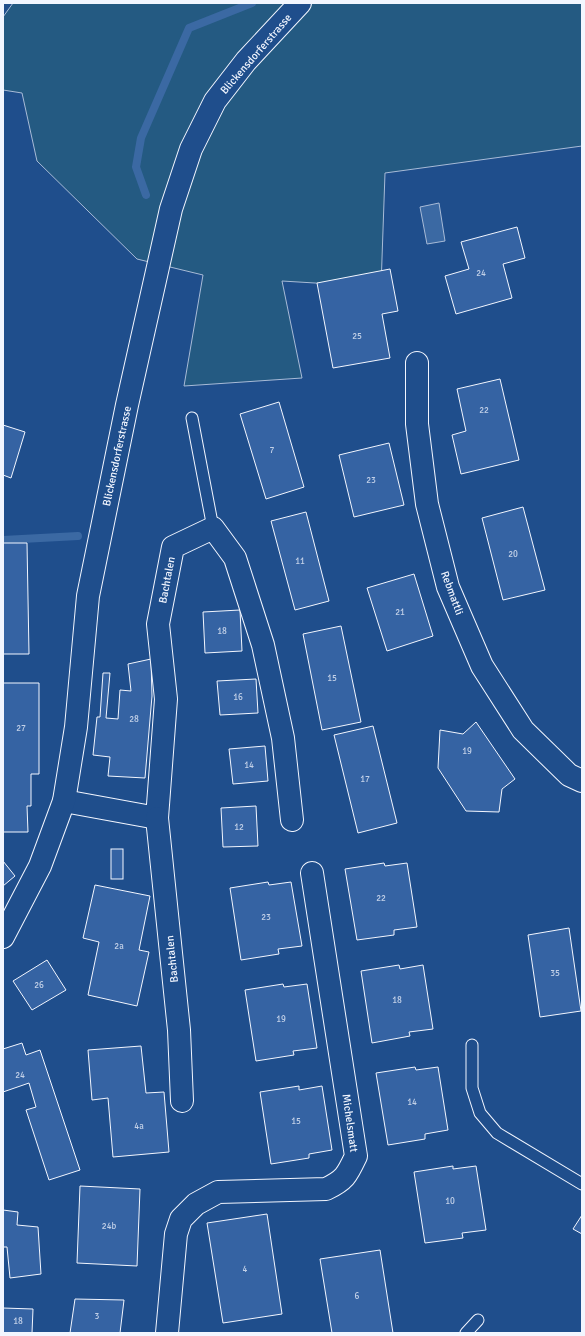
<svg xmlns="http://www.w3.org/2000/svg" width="585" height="1336" font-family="Signika,sans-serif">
  <rect width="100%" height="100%" fill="#1f4e8c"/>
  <path fill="#245a82" stroke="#a8bbd7" d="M 13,3 L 582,3 L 582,146 L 385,173 L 381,287 L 282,281 L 302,378 L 184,386 L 203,275 L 137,259 L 37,161 L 22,93 L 3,90 L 3,17 Z"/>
  <path fill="#3b69a3" stroke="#a8bbd7" d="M 439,203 L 445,241 L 427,244 L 420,207 Z"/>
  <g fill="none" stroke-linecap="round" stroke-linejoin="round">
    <g stroke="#3b69a3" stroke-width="8">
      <path d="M 146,195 L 136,167 L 141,138 L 189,28 L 252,3"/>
      <path d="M 3,540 L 78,536"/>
    </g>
  </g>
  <g fill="#3563a3" stroke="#f2f6ff">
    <path d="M 517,227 L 525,258 L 503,264 L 512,298 L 456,314 L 445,276 L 469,269 L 461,242 Z"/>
    <path d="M 390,269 L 398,311 L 382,314 L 390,358 L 333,368 L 317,283 Z"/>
    <path d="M 500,379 L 519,460 L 461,474 L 452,435 L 466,431 L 457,389 Z"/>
    <path d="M 279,402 L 304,487 L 266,499 L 240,414 Z"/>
    <path d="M 3,425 L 25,432 L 11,478 L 3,475 Z"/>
    <path d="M 389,443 L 404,505 L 354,517 L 339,455 Z"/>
    <path d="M 523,507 L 545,590 L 503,600 L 482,518 Z"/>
    <path d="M 306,512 L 329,601 L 295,610 L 271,521 Z"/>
    <path d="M 3,543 L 27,543 L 29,654 L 3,654 Z"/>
    <path d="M 414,574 L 433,636 L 387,651 L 367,588 Z"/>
    <path d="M 240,610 L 242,651 L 205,653 L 203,612 Z"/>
    <path d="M 341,626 L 361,722 L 322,730 L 303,634 Z"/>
    <path d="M 151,659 L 152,696 L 145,778 L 108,776 L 110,757 L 93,755 L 97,717 L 100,717 L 103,673 L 110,673 L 106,718 L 118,719 L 120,690 L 131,691 L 128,664 Z"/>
    <path d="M 256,679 L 258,713 L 220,715 L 217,681 Z"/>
    <path d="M 3,683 L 39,683 L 39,774 L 31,774 L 31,806 L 27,806 L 28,832 L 3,832 Z"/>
    <path d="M 476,722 L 515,779 L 502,789 L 499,812 L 466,811 L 438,768 L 440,730 L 463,734 Z"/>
    <path d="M 373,726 L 397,823 L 358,833 L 334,735 Z"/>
    <path d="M 265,746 L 268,781 L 233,784 L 229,749 Z"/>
    <path d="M 256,806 L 258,846 L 223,847 L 221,808 Z"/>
    <rect x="111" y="849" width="12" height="30"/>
    <path d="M 3,861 L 15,876 L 3,886 Z"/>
    <path d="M 384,863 L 385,866 L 407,863 L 417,927 L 394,930 L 394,935 L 357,940 L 345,869 Z"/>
    <path d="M 268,882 L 269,885 L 291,882 L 302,946 L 278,949 L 279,954 L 241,960 L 230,888 Z"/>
    <path d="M 95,885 L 150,896 L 139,950 L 149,952 L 137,1006 L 88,995 L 99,942 L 83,938 Z"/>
    <path d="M 569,928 L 581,1011 L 540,1017 L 528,935 Z"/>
    <path d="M 47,960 L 66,990 L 32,1010 L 13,981 Z"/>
    <path d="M 399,965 L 400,969 L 423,965 L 433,1029 L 409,1032 L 410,1036 L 372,1043 L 361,971 Z"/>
    <path d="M 283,984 L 284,987 L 307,984 L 317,1048 L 293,1051 L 294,1055 L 256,1061 L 245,990 Z"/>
    <path d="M 22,1043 L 26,1055 L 40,1050 L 80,1170 L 49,1180 L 26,1110 L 36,1107 L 29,1083 L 3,1092 L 3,1049 Z"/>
    <path d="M 141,1046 L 146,1093 L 164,1092 L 169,1152 L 113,1157 L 108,1098 L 92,1100 L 88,1050 Z"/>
    <path d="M 415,1067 L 416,1070 L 438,1067 L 448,1130 L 425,1134 L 425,1139 L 388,1145 L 376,1073 Z"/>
    <path d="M 299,1086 L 299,1090 L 322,1086 L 332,1150 L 309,1154 L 309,1158 L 271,1164 L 260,1092 Z"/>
    <path d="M 453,1166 L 453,1169 L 476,1166 L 486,1230 L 462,1233 L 463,1238 L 425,1243 L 414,1172 Z"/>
    <path d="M 80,1186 L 140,1189 L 137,1266 L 77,1263 Z"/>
    <path d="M 3,1210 L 18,1212 L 17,1225 L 38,1227 L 41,1274 L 10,1278 L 7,1247 L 3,1247 Z"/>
    <path d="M 267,1214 L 282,1314 L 223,1323 L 207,1223 Z"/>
    <path d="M 582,1215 L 582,1234 L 573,1229 Z"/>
    <path d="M 380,1250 L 393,1333 L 332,1333 L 320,1259 Z"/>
    <path d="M 75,1299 L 124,1300 L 120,1333 L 70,1333 Z"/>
    <path d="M 3,1308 L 33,1309 L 32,1333 L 3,1333 Z"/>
  </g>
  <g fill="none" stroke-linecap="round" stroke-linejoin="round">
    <g stroke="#f2f6ff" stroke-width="13">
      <g id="lane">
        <path d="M 192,418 L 213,528"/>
        <path d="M 472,1045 L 472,1088 L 480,1113 L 497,1133 L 582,1184"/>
        <path d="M 466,1333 L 478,1320"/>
      </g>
    </g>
    <g stroke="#f2f6ff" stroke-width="24">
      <g id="street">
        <path d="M 417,363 L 417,424 L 427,504 L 448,587 L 482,666 L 523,730 L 569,775 L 582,781"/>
        <path d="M 64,801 L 157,818 L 166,699 L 158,624 L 173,547 L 213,528 L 235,558 L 263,645 L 283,738 L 292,820"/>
        <path d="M 157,818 L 179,1030 L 182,1101"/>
        <path d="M 167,1333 L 176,1234 L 181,1219 L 196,1204 L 218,1192 L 326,1189 C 345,1180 347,1175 356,1156 L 312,873"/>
      </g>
    </g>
    <g stroke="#f2f6ff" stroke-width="24">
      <path id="secondary" d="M 3,937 L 40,866 L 64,801 L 76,727 L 88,596 L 127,405 L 171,209 L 191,149 L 215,101 L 246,61 L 300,3"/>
    </g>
    <use href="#lane" stroke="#1f4e8c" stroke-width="11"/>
    <use href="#street" stroke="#1f4e8c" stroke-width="22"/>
    <use href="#secondary" stroke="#1f4e8c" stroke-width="22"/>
  </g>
  <g text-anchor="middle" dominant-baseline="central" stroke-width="3" stroke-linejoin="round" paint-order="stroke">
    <g font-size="9" fill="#c3d1e8">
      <text x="481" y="273">24</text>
      <text x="357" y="336">25</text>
      <text x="484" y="410">22</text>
      <text x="272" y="450">7</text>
      <text x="371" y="480">23</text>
      <text x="513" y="554">20</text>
      <text x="300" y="561">11</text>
      <text x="400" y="612">21</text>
      <text x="222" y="631">18</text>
      <text x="332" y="678">15</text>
      <text x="238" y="697">16</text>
      <text x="134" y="719">28</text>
      <text x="21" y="728">27</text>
      <text x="467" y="751">19</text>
      <text x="249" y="765">14</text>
      <text x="365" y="779">17</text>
      <text x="239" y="827">12</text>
      <text x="381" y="898">22</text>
      <text x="266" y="917">23</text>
      <text x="119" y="946">2a</text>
      <text x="555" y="973">35</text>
      <text x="39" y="985">26</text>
      <text x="397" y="1000">18</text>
      <text x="281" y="1019">19</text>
      <text x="20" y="1075">24</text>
      <text x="412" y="1102">14</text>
      <text x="296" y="1121">15</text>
      <text x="139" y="1126">4a</text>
      <text x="450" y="1201">10</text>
      <text x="109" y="1226">24b</text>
      <text x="245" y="1269">4</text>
      <text x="357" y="1296">6</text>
      <text x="97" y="1316">3</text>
      <text x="18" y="1321">18</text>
    </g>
    <g font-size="11" fill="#f2f6ff" stroke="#1f4e8c">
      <text transform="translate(256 54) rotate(-49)">Blickensdorferstrasse</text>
      <text transform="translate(117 456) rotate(-78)">Blickensdorferstrasse</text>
      <text transform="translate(167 580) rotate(-79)">Bachtalen</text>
      <text transform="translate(452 593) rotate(70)">Rebmattli</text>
      <text transform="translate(172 959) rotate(-96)">Bachtalen</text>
      <text transform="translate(350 1123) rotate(82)">Michelsmatt</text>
    </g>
  </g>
  <rect width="585" height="1336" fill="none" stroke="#f2f6ff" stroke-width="8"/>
</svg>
